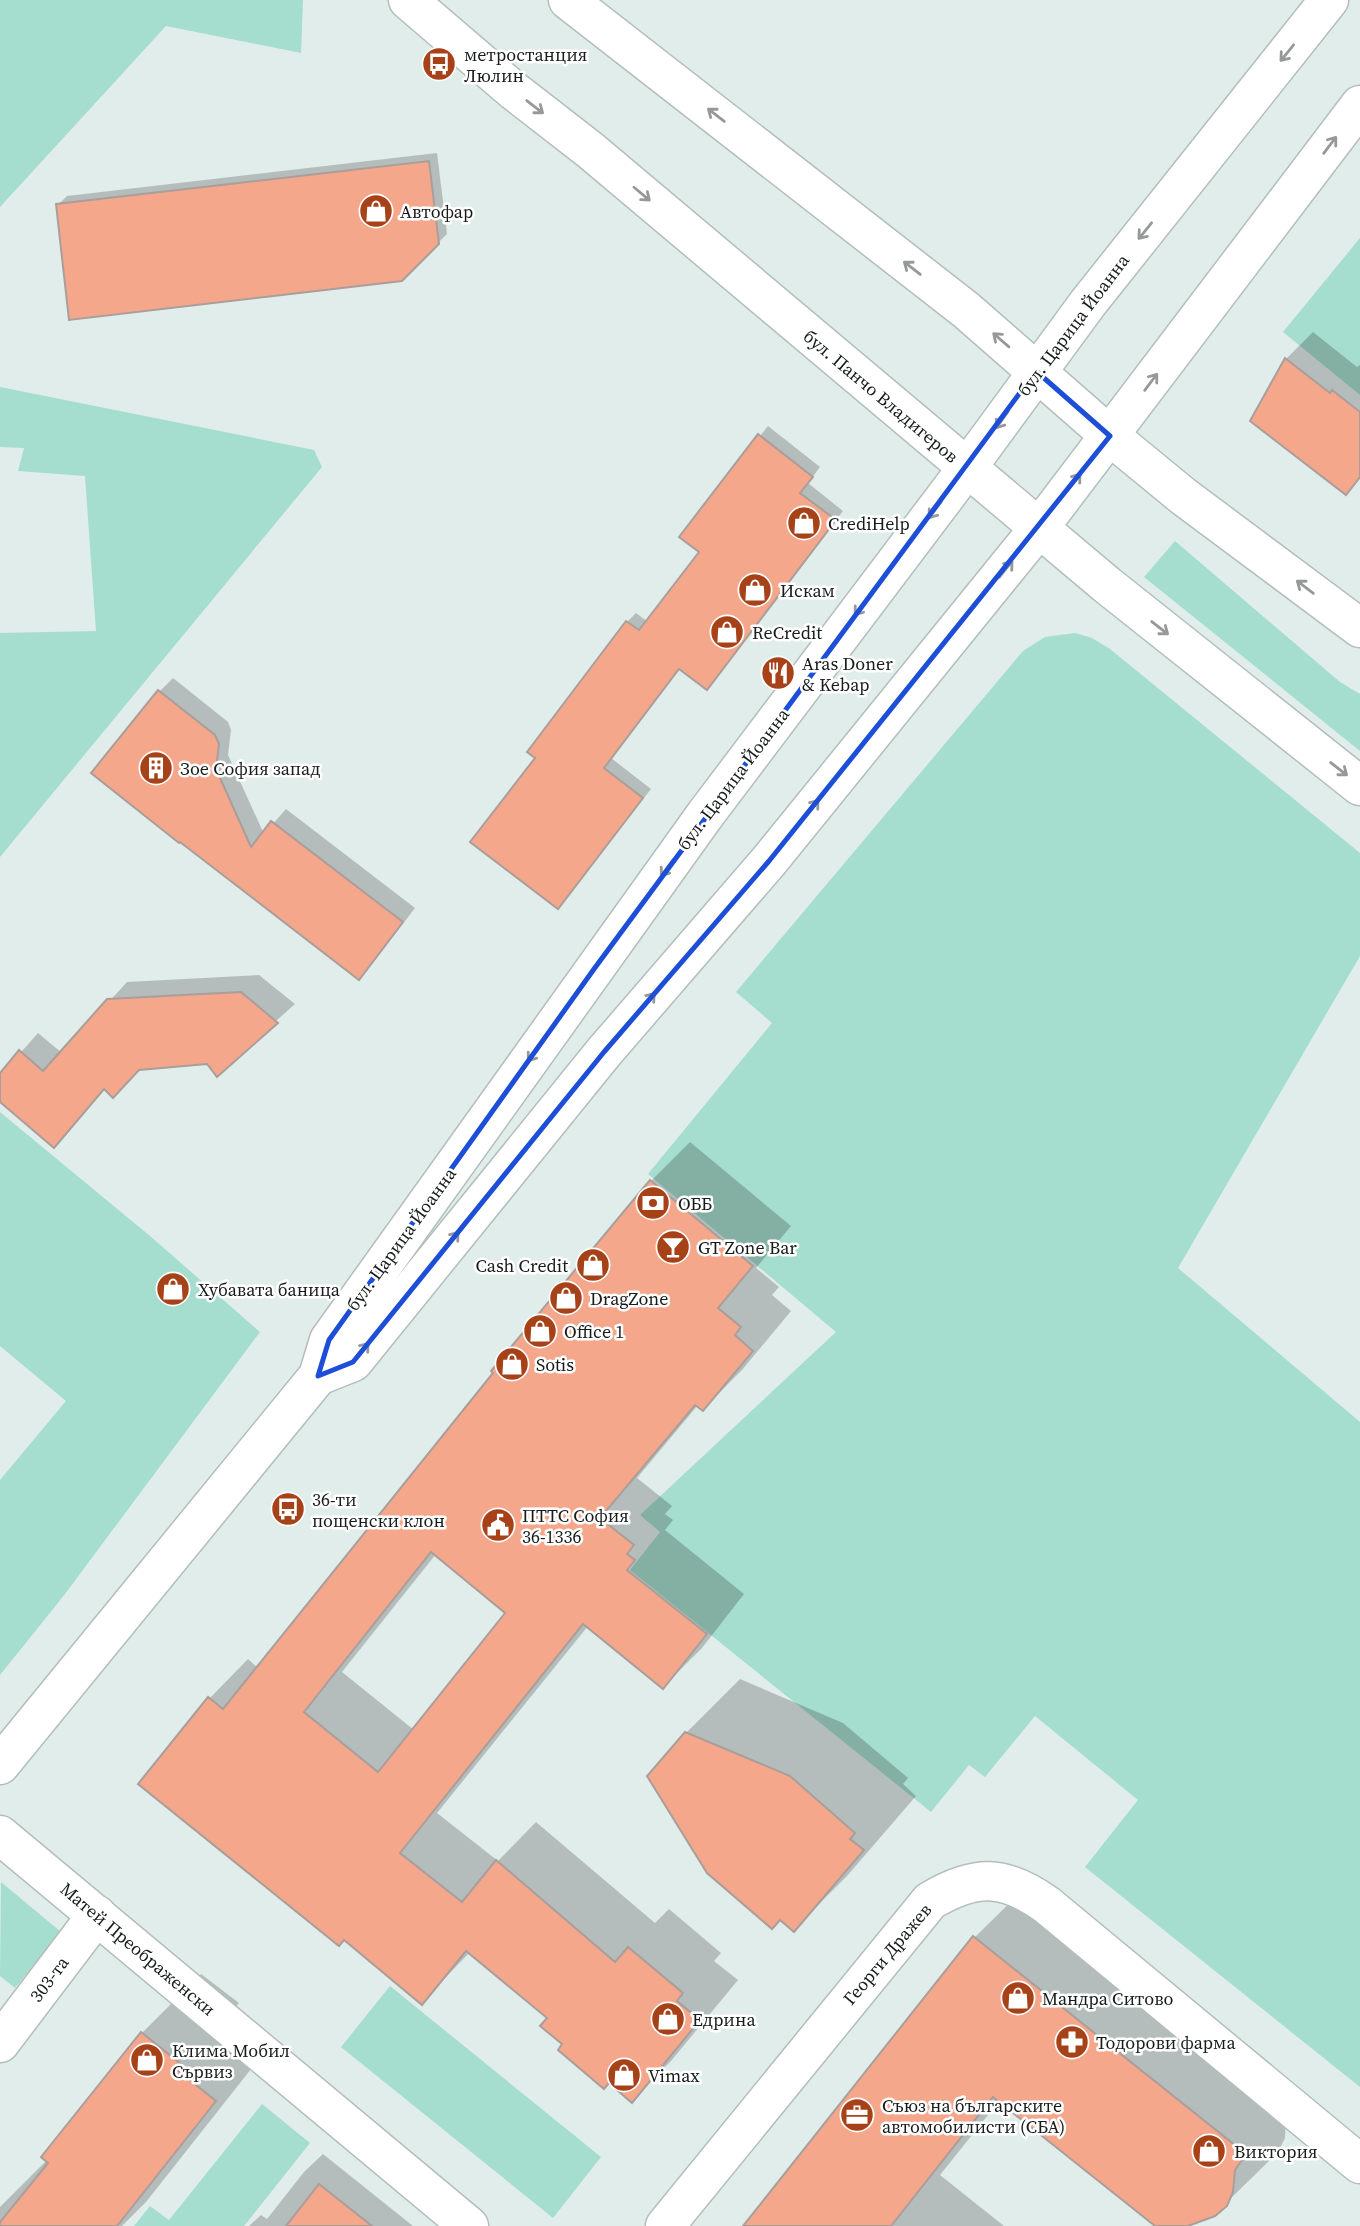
<svg xmlns="http://www.w3.org/2000/svg" width="1360" height="2226" font-family="'Source Serif 4',serif">
  <rect width="100%" height="100%" fill="#e1edea"/>
  <g fill="#a5ddce">
    <path d="M 0,0 L 303,0 L 301,53 L 166,26 L 0,207 Z"/>
    <path d="M 1360,238 L 1360,395 L 1283,332 Z"/>
    <path d="M 0,387 L 314,450 L 322,467 L 0,857 L 0,633 L 96,631 L 85,476 L 18,471 L 24,448 L 0,447 Z"/>
    <path d="M 1175,541 L 1340,682 L 1360,694 L 1360,751 L 1144,577 Z"/>
    <path d="M 1075,633 L 1092,638 L 1110,649 L 1360,853 L 1360,956 L 1178,1268 L 1360,1422 L 1360,2087 L 1085,1867 L 1138,1800 L 1035,1716 L 985,1777 L 969,1765 L 931,1812 L 630,1570 L 660,1532 L 640,1515 L 836,1332 L 648,1174 L 772,1023 L 736,992 L 1023,651 L 1045,637 Z"/>
    <path d="M 0,1112 L 150,1236 L 260,1332 L 65,1594 L 0,1675 L 0,1480 L 66,1401 L 0,1346 Z"/>
    <path d="M 1,1882 L 61,1932 L 15,1988 L 0,1976 Z"/>
    <path d="M 390,1986 L 601,2157 L 553,2218 L 341,2047 Z"/>
    <path d="M 262,2104 L 310,2143 L 244,2226 L 134,2226 L 150,2206 L 169,2220 Z"/>
  </g>
  <g fill="#0003" fill-rule="evenodd">
    <path d="M 437,153 L 447,234 L 401,279 L 58,205 L 67,196 Z"/>
    <path d="M 1313,332 L 1357,367 L 1360,365 L 1360,478 L 1345,493 L 1252,421 L 1286,359 Z"/>
    <path d="M 768,426 L 820,467 L 808,483 L 843,511 L 715,679 L 680,668 L 611,758 L 651,789 L 558,907 L 537,758 L 627,622 L 636,613 L 648,622 L 702,552 L 682,536 Z"/>
    <path d="M 173,678 L 228,722 L 231,730 L 228,755 L 264,834 L 286,809 L 415,908 L 372,964 L 359,978 L 94,773 L 160,691 Z"/>
    <path d="M 259,975 L 295,1004 L 217,1074 L 208,1062 L 140,1068 L 105,1088 L 54,1145 L 0,1100 L 0,1076 L 38,1033 L 62,1053 L 127,982 Z"/>
    <path d="M 690,1142 L 791,1226 L 756,1268 L 779,1287 L 772,1295 L 791,1311 L 742,1370 L 703,1409 L 698,1405 L 637,1478 L 672,1506 L 665,1514 L 673,1520 L 665,1530 L 744,1594 L 702,1648 L 663,1687 L 588,1626 L 437,1813 L 498,1861 L 536,1822 L 655,1923 L 669,1909 L 721,1953 L 714,1961 L 738,1980 L 671,2061 L 632,2100 L 565,2044 L 549,2018 L 470,1952 L 421,2003 L 209,1699 L 248,1659 L 258,1668 L 651,1181 ZM 436,1554 L 508,1612 L 414,1730 L 342,1672 Z"/>
    <path d="M 740,1679 L 843,1723 L 908,1778 L 903,1784 L 916,1796 L 847,1876 L 794,1929 L 686,1733 Z"/>
    <path d="M 1027,1886 L 1286,2116 L 1285,2138 L 1278,2152 L 1225,2204 L 1191,2226 L 1158,2226 L 1000,2100 L 940,2175 L 1004,2226 L 746,2226 L 975,1937 Z"/>
    <path d="M 201,1974 L 239,2003 L 234,2009 L 274,2040 L 146,2202 L 122,2226 L 0,2226 L 0,2207 L 47,2160 L 142,2033 Z"/>
    <path d="M 323,2154 L 413,2226 L 249,2226 L 261,2215 L 267,2219 L 304,2172 Z"/>
  </g>
  <g fill="#f5a78c" stroke="#a99e9a" stroke-width="2" fill-rule="evenodd">
    <path d="M 429,161 L 439,244 L 402,281 L 69,320 L 56,204 Z"/>
    <path d="M 1285,358 L 1330,393 L 1332,390 L 1360,412 L 1360,477 L 1346,495 L 1250,421 Z"/>
    <path d="M 758,434 L 813,477 L 800,493 L 836,520 L 707,690 L 679,669 L 604,768 L 643,798 L 558,909 L 470,842 L 535,758 L 527,752 L 626,621 L 639,630 L 699,552 L 679,537 Z"/>
    <path d="M 158,690 L 215,735 L 219,744 L 216,769 L 251,847 L 271,821 L 403,922 L 359,980 L 180,842 L 179,843 L 91,773 Z"/>
    <path d="M 241,992 L 278,1023 L 217,1077 L 207,1064 L 139,1070 L 113,1098 L 104,1089 L 54,1148 L 0,1102 L 0,1073 L 19,1050 L 43,1071 L 107,999 Z"/>
    <path d="M 650,1180 L 753,1266 L 718,1308 L 741,1327 L 735,1335 L 753,1351 L 703,1411 L 695,1405 L 600,1518 L 634,1545 L 627,1554 L 635,1560 L 627,1570 L 707,1634 L 663,1689 L 583,1624 L 400,1853 L 462,1902 L 496,1860 L 615,1962 L 628,1947 L 683,1993 L 677,2001 L 700,2020 L 632,2103 L 609,2083 L 604,2089 L 558,2050 L 562,2044 L 540,2026 L 547,2018 L 466,1951 L 422,2005 L 344,1940 L 339,1946 L 138,1784 L 208,1697 L 223,1709 L 493,1373 L 491,1371 ZM 431,1552 L 505,1613 L 378,1772 L 304,1712 Z"/>
    <path d="M 685,1732 L 790,1776 L 855,1833 L 850,1839 L 864,1850 L 794,1932 L 780,1920 L 772,1929 L 707,1873 L 647,1776 Z"/>
    <path d="M 973,1936 L 1246,2154 L 1235,2170 L 1233,2192 L 1227,2206 L 1215,2216 L 1188,2226 L 1155,2226 L 993,2097 L 891,2226 L 743,2226 Z"/>
    <path d="M 141,2032 L 181,2064 L 176,2069 L 216,2101 L 117,2226 L 0,2226 L 0,2222 L 48,2163 L 41,2157 Z"/>
    <path d="M 319,2184 L 372,2226 L 286,2226 Z"/>
  </g>
  <g fill="none" stroke-linecap="round" stroke-linejoin="round">
    <g stroke="#b3bebb" stroke-width="41">
      <g id="minor">
        <path d="M 0,1835 L 469,2226"/>
        <path d="M 0,2043 L 97,1915"/>
        <path d="M 665,2226 L 930,1901 C 975,1874 1004,1874 1047,1905 L 1360,2164"/>
      </g>
    </g>
    <g stroke="#b3bebb" stroke-width="41">
      <g id="secondary">
        <path d="M 408,0 L 514,91 L 590,150 L 1107,585 L 1360,786"/>
        <path d="M 568,0 L 966,310 L 1110,436 L 1183,496 L 1360,628"/>
      </g>
    </g>
    <g stroke="#b3bebb" stroke-width="41">
      <g id="primary">
        <path d="M 318,1376 L 353,1362 L 604,1052 L 769,861 L 1039,528 L 1360,105"/>
        <path d="M 0,1765 L 318,1376 L 329,1340 L 705,815 L 967,468 L 1088,303 L 1329,0"/>
      </g>
    </g>
    <use href="#minor" stroke="#fff" stroke-width="38"/>
    <use href="#secondary" stroke="#fff" stroke-width="38"/>
    <use href="#primary" stroke="#fff" stroke-width="38"/>
  </g>
  <defs><path id="oneway-shaft" d="M-6 0H5M1.5-3L5.5 0L1.5 3" fill="none" stroke-width="1.6" stroke-linecap="round" stroke-linejoin="round" transform="scale(1.75)"/></defs>
  <g stroke="#979898">
    <use href="#oneway-shaft" transform="translate(1287 53) rotate(129)"/>
    <use href="#oneway-shaft" transform="translate(535 107) rotate(38)"/>
    <use href="#oneway-shaft" transform="translate(716 115) rotate(-142)"/>
    <use href="#oneway-shaft" transform="translate(1330 145) rotate(-53)"/>
    <use href="#oneway-shaft" transform="translate(642 194) rotate(40)"/>
    <use href="#oneway-shaft" transform="translate(1145 231) rotate(129)"/>
    <use href="#oneway-shaft" transform="translate(912 268) rotate(-142)"/>
    <use href="#oneway-shaft" transform="translate(1001 340) rotate(-139)"/>
    <use href="#oneway-shaft" transform="translate(1151 382) rotate(-53)"/>
    <use href="#oneway-shaft" transform="translate(1002 420) rotate(126)"/>
    <use href="#oneway-shaft" transform="translate(1074 482) rotate(-52)"/>
    <use href="#oneway-shaft" transform="translate(935 510) rotate(127)"/>
    <use href="#oneway-shaft" transform="translate(1006 569) rotate(-51)"/>
    <use href="#oneway-shaft" transform="translate(1305 587) rotate(-143)"/>
    <use href="#oneway-shaft" transform="translate(861 607) rotate(127)"/>
    <use href="#oneway-shaft" transform="translate(1160 628) rotate(38)"/>
    <use href="#oneway-shaft" transform="translate(1339 769) rotate(38)"/>
    <use href="#oneway-shaft" transform="translate(812 808) rotate(-51)"/>
    <use href="#oneway-shaft" transform="translate(667 868) rotate(126)"/>
    <use href="#oneway-shaft" transform="translate(648 1001) rotate(-49)"/>
    <use href="#oneway-shaft" transform="translate(534 1053) rotate(126)"/>
    <use href="#oneway-shaft" transform="translate(452 1240) rotate(-51)"/>
    <use href="#oneway-shaft" transform="translate(362 1351) rotate(-51)"/>
  </g>
  <path fill="none" stroke="#1d4ed8" stroke-width="5" stroke-linejoin="round" d="M 1036,371 L 1110,436 L 769,861 L 604,1052 L 353,1362 L 318,1376 L 329,1340 L 594,969 Z"/>
  <defs>
    <g id="bus-disc" transform="scale(1.75)"><circle r="9.5" fill="#a74118" stroke="#fff"/><path d="M-5-6H5V4H4V6H2V4H-2V6H-4V4H-5ZM-3.5-4V0h7V-4ZM-3.5 1.2v1.5H-2V1.2ZM2 1.2v1.5H3.5V1.2Z" fill="#fff"/></g>
    <g id="shop-disc" transform="scale(1.75)"><circle r="9.5" fill="#a74118" stroke="#fff"/><path d="M-5-2.5h2.3a2.7 3.5 0 0 1 5.4 0H5L5.5 6h-11ZM-1.5-2.5h3a1.5 2.3 0 0 0-3 0Z" fill="#fff"/></g>
    <g id="restaurant-disc" transform="scale(1.75)"><circle r="9.5" fill="#a74118" stroke="#fff"/><path d="M-5-6h1v4h1v-4h1v4h1v-4h1v5L-1.5 .5V6h-2V.5L-5-1ZM5-6V6H3V1.5H1.5Q1.5-4 5-6Z" fill="#fff"/></g>
    <g id="building-disc" transform="scale(1.75)"><circle r="9.5" fill="#a74118" stroke="#fff"/><path d="M-4-6H4V6H1V3H-1V6H-4ZM-2.5-4.3h1.7v1.8h-1.7ZM.8-4.3h1.7v1.8H.8ZM-2.5-1h1.7V.8h-1.7ZM.8-1h1.7V.8H.8Z" fill="#fff"/></g>
    <g id="bank-disc" transform="scale(1.75)"><circle r="9.5" fill="#a74118" stroke="#fff"/><path d="M-6-4H6V4H-6ZM0-2.3a2.3 2.3 0 1 0 0 4.6a2.3 2.3 0 1 0 0-4.6Z" fill="#fff"/></g>
    <g id="bar-disc" transform="scale(1.75)"><circle r="9.5" fill="#a74118" stroke="#fff"/><path d="M-6-5H6L.8 .8V4.5H3.5V6h-7V4.5H-.8V.8Z" fill="#fff"/></g>
    <g id="civic-disc" transform="scale(1.75)"><circle r="9.5" fill="#a74118" stroke="#fff"/><path d="M-.6-6.5H3V-4.5H.6V-3L4-1V1h2V6H-6V1h2V-1L-.6-3ZM-1.2 2.5V6h2.4V2.5Z" fill="#fff"/></g>
    <g id="pharmacy-disc" transform="scale(1.75)"><circle r="9.5" fill="#a74118" stroke="#fff"/><path d="M-2-6h4v4h4v4h-4v4h-4v-4h-4v-4h4Z" fill="#fff"/></g>
    <g id="office-disc" transform="scale(1.75)"><circle r="9.5" fill="#a74118" stroke="#fff"/><path d="M-6-3h4V-5.5h4V-3h4V5H-6ZM-1-4.5V-3h2v-1.5ZM-6 0V1H6V0Z" fill="#fff"/></g>
  </defs>
  <g fill-rule="evenodd">
    <use href="#bus-disc" x="439" y="64"/>
    <use href="#shop-disc" x="376" y="211"/>
    <use href="#shop-disc" x="804" y="523"/>
    <use href="#shop-disc" x="755" y="590"/>
    <use href="#shop-disc" x="727" y="632"/>
    <use href="#restaurant-disc" x="778" y="673"/>
    <use href="#building-disc" x="156" y="768"/>
    <use href="#bank-disc" x="653" y="1203"/>
    <use href="#bar-disc" x="673" y="1247"/>
    <use href="#shop-disc" x="593" y="1265"/>
    <use href="#shop-disc" x="173" y="1289"/>
    <use href="#shop-disc" x="566" y="1298"/>
    <use href="#shop-disc" x="540" y="1331"/>
    <use href="#shop-disc" x="512" y="1364"/>
    <use href="#bus-disc" x="288" y="1509"/>
    <use href="#civic-disc" x="498" y="1525"/>
    <use href="#shop-disc" x="1018" y="1998"/>
    <use href="#shop-disc" x="668" y="2019"/>
    <use href="#pharmacy-disc" x="1072" y="2042"/>
    <use href="#shop-disc" x="147" y="2060"/>
    <use href="#shop-disc" x="624" y="2075"/>
    <use href="#office-disc" x="857" y="2115"/>
    <use href="#shop-disc" x="1209" y="2151"/>
  </g>
  <g text-anchor="middle" dominant-baseline="central" stroke-width="5" stroke-linejoin="round" paint-order="stroke">
    <g font-size="18" fill="#171b1a" stroke="#fff" text-anchor="start">
      <text x="464" y="54">метростанция<tspan x="464" dy="21">Люлин</tspan></text>
      <text x="400" y="211">Автофар</text>
      <text x="828" y="523">CrediHelp</text>
      <text x="780" y="590">Искам</text>
      <text x="752" y="632">ReCredit</text>
      <text x="802" y="663">Aras Doner<tspan x="802" dy="21">&amp; Kebap</tspan></text>
      <text x="180" y="768">Зое София запад</text>
      <text x="678" y="1203">ОББ</text>
      <text x="698" y="1247">GT Zone Bar</text>
      <text x="568" y="1265" text-anchor="end">Cash Credit</text>
      <text x="198" y="1289">Хубавата баница</text>
      <text x="590" y="1298">DragZone</text>
      <text x="564" y="1331">Office 1</text>
      <text x="536" y="1364">Sotis</text>
      <text x="312" y="1499">36-ти<tspan x="312" dy="21">пощенски клон</tspan></text>
      <text x="522" y="1515">ПТТС София<tspan x="522" dy="21">36-1336</tspan></text>
      <text x="1042" y="1998">Мандра Ситово</text>
      <text x="692" y="2019">Едрина</text>
      <text x="1096" y="2042">Тодорови фарма</text>
      <text x="172" y="2050">Клима Мобил<tspan x="172" dy="21">Сървиз</tspan></text>
      <text x="648" y="2075">Vimax</text>
      <text x="882" y="2105">Съюз на българските<tspan x="882" dy="21">автомобилисти (СБА)</tspan></text>
      <text x="1234" y="2151">Виктория</text>
    </g>
    <g font-size="18" fill="#171b1a" stroke="#fff">
      <text transform="translate(1073 325) rotate(-53)">бул. Царица Йоанна</text>
      <text transform="translate(881 396) rotate(40)">бул. Панчо Владигеров</text>
      <text transform="translate(733 779) rotate(-53)">бул. Царица Йоанна</text>
      <text transform="translate(401 1239) rotate(-54)">бул. Царица Йоанна</text>
      <text transform="translate(138 1949) rotate(40)">Матей Преображенски</text>
      <text transform="translate(887 1954) rotate(-50)">Георги Дражев</text>
      <text transform="translate(49 1979) rotate(-53)">303-та</text>
    </g>
  </g>
</svg>
